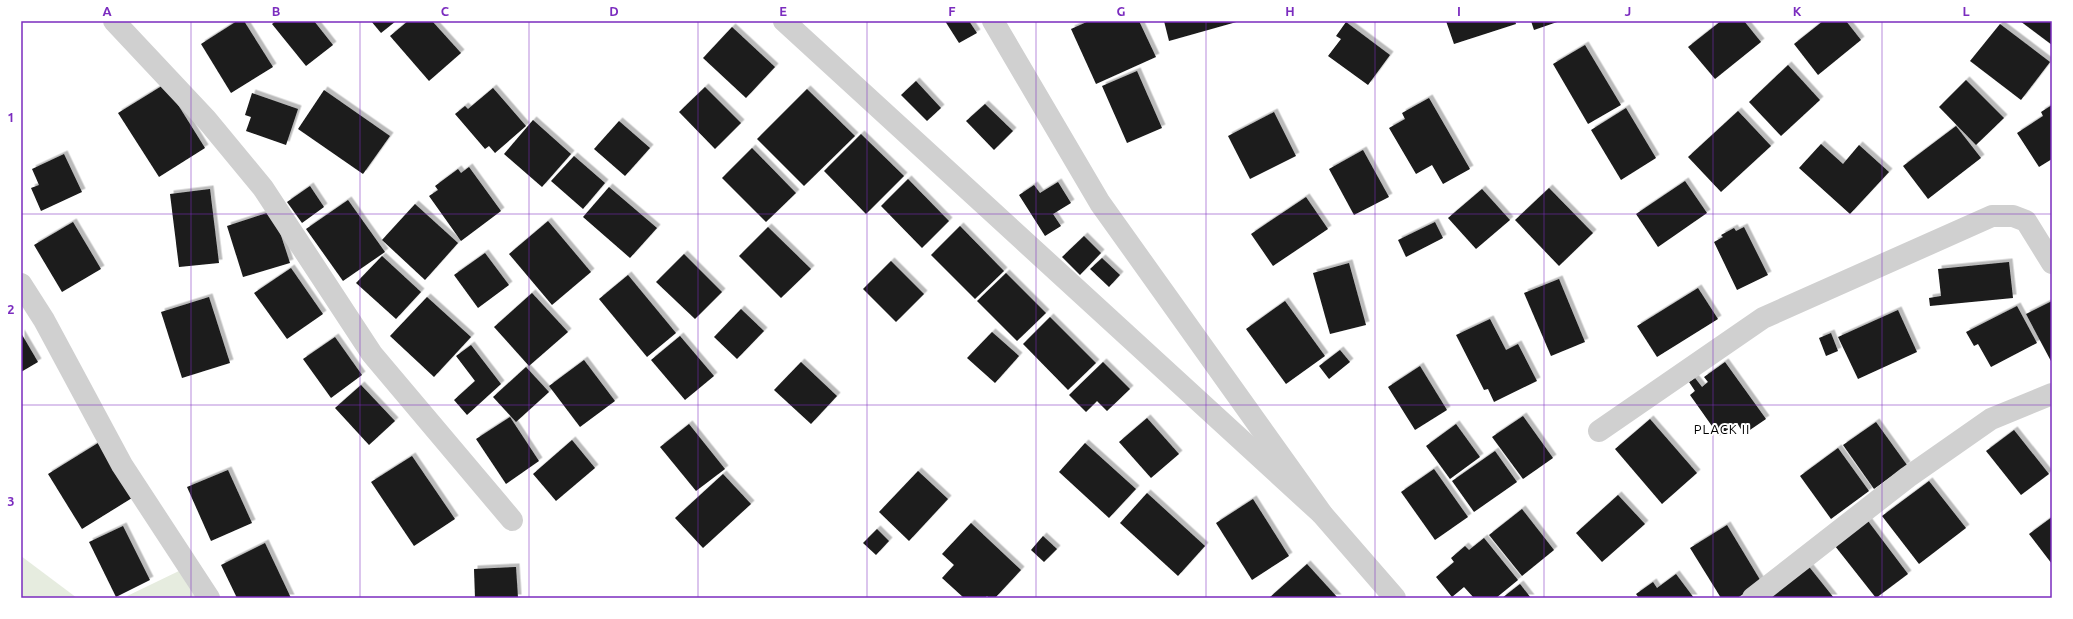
<svg xmlns="http://www.w3.org/2000/svg" width="2073" height="619" font-family="Ubuntu,sans-serif">
  <defs>
    <filter id="shadow"><feDropShadow dx="3.5" dy="-3.5" stdDeviation="0" flood-color="#0004"/></filter>
  </defs>
  <rect width="100%" height="100%" fill="#fff"/>
  <g fill="#e6ecdf">
    <path d="M 21,556 L 77,598 L 21,598 Z"/>
    <path d="M 181,570 L 200,598 L 123,598 Z"/>
  </g>
  <g fill="#1a1a1a" filter="url(#shadow)">
    <path d="M 237,21 L 244,21 L 273,67 L 231,93 L 201,44 Z"/>
    <path d="M 276,21 L 314,21 L 333,45 L 306,66 L 272,24 Z"/>
    <path d="M 371,21 L 396,21 L 381,33 Z"/>
    <path d="M 408,21 L 432,21 L 461,53 L 429,81 L 390,36 Z"/>
    <path d="M 945,21 L 969,21 L 977,33 L 959,43 Z"/>
    <path d="M 1089,21 L 1139,21 L 1156,57 L 1096,84 L 1071,29 Z"/>
    <path d="M 1164,21 L 1240,21 L 1169,41 Z"/>
    <path d="M 1446,21 L 1515,21 L 1516,24 L 1454,44 Z"/>
    <path d="M 1531,21 L 1560,21 L 1534,30 Z"/>
    <path d="M 1721,21 L 1744,21 L 1761,42 L 1715,79 L 1688,47 Z"/>
    <path d="M 1823,21 L 1846,21 L 1861,40 L 1818,75 L 1794,44 Z"/>
    <path d="M 2020,21 L 2052,21 L 2052,45 Z"/>
    <path d="M 1346,22 L 1390,55 L 1368,85 L 1328,56 L 1341,39 L 1336,36 Z"/>
    <path d="M 2000,24 L 2050,62 L 2021,100 L 1970,61 Z"/>
    <path d="M 732,27 L 775,67 L 746,98 L 703,58 Z"/>
    <path d="M 1585,45 L 1621,105 L 1588,124 L 1553,64 Z"/>
    <path d="M 1788,65 L 1820,100 L 1781,136 L 1749,102 Z"/>
    <path d="M 1137,71 L 1162,128 L 1127,143 L 1102,86 Z"/>
    <path d="M 1966,80 L 2004,118 L 1976,145 L 1939,107 Z"/>
    <path d="M 916,81 L 941,108 L 927,121 L 901,95 Z"/>
    <path d="M 165,84 L 205,148 L 159,177 L 118,113 Z"/>
    <path d="M 705,87 L 741,123 L 715,149 L 679,112 Z"/>
    <path d="M 493,88 L 526,126 L 495,153 L 489,146 L 485,149 L 455,114 L 465,106 L 468,109 Z"/>
    <path d="M 807,89 L 855,136 L 804,186 L 757,139 Z"/>
    <path d="M 324,90 L 390,136 L 363,174 L 298,129 Z"/>
    <path d="M 252,93 L 298,109 L 286,145 L 246,131 L 251,117 L 245,115 Z"/>
    <path d="M 1429,98 L 1470,169 L 1443,184 L 1432,165 L 1416,174 L 1389,128 L 1405,119 L 1402,113 Z"/>
    <path d="M 985,104 L 1013,131 L 994,150 L 966,121 Z"/>
    <path d="M 2052,105 L 2052,159 L 2039,167 L 2017,133 L 2043,116 L 2041,112 Z"/>
    <path d="M 1626,108 L 1656,158 L 1621,180 L 1591,130 Z"/>
    <path d="M 1738,111 L 1771,146 L 1721,192 L 1688,157 Z"/>
    <path d="M 1274,112 L 1296,156 L 1250,179 L 1228,136 Z"/>
    <path d="M 533,120 L 571,154 L 542,187 L 504,154 Z"/>
    <path d="M 619,121 L 650,148 L 625,176 L 594,149 Z"/>
    <path d="M 1956,126 L 1981,158 L 1928,199 L 1903,166 Z"/>
    <path d="M 861,134 L 904,176 L 866,214 L 824,171 Z"/>
    <path d="M 1821,144 L 1843,164 L 1859,145 L 1889,172 L 1850,214 L 1799,168 Z"/>
    <path d="M 752,148 L 796,193 L 766,222 L 722,178 Z"/>
    <path d="M 1363,150 L 1389,197 L 1354,215 L 1329,169 Z"/>
    <path d="M 64,154 L 82,192 L 41,211 L 31,188 L 39,185 L 32,169 Z"/>
    <path d="M 574,156 L 605,183 L 583,209 L 551,181 Z"/>
    <path d="M 469,167 L 501,211 L 461,241 L 429,196 L 438,190 L 435,186 L 458,169 L 461,173 Z"/>
    <path d="M 908,179 L 949,221 L 922,248 L 881,206 Z"/>
    <path d="M 1685,181 L 1707,213 L 1658,247 L 1636,214 Z"/>
    <path d="M 1058,182 L 1071,203 L 1053,214 L 1061,226 L 1045,236 L 1019,195 L 1034,185 L 1040,193 Z"/>
    <path d="M 310,186 L 324,207 L 302,223 L 287,202 Z"/>
    <path d="M 609,187 L 657,228 L 630,258 L 583,217 Z"/>
    <path d="M 1549,188 L 1593,233 L 1559,266 L 1515,220 Z"/>
    <path d="M 210,189 L 219,263 L 179,267 L 170,194 Z"/>
    <path d="M 1482,189 L 1510,220 L 1476,249 L 1448,218 Z"/>
    <path d="M 1306,197 L 1328,229 L 1273,266 L 1251,234 Z"/>
    <path d="M 348,200 L 385,252 L 343,281 L 306,229 Z"/>
    <path d="M 415,204 L 458,243 L 425,280 L 382,240 Z"/>
    <path d="M 273,211 L 290,263 L 243,277 L 227,226 Z"/>
    <path d="M 548,221 L 591,272 L 552,305 L 509,254 Z"/>
    <path d="M 73,222 L 101,269 L 62,292 L 34,245 Z"/>
    <path d="M 1435,222 L 1443,238 L 1406,257 L 1398,240 Z"/>
    <path d="M 960,226 L 1004,271 L 975,299 L 931,255 Z"/>
    <path d="M 768,227 L 811,269 L 781,298 L 739,256 Z"/>
    <path d="M 1744,227 L 1768,275 L 1737,290 L 1714,242 L 1723,237 L 1721,235 L 1734,228 L 1736,231 Z"/>
    <path d="M 1084,236 L 1101,253 L 1080,275 L 1062,257 Z"/>
    <path d="M 485,253 L 509,285 L 478,308 L 454,275 Z"/>
    <path d="M 684,254 L 722,292 L 695,319 L 656,282 Z"/>
    <path d="M 382,256 L 421,292 L 396,319 L 356,283 Z"/>
    <path d="M 1102,258 L 1120,275 L 1109,287 L 1090,269 Z"/>
    <path d="M 891,261 L 924,294 L 896,322 L 863,289 Z"/>
    <path d="M 2009,262 L 2013,298 L 1930,306 L 1929,298 L 1941,296 L 1938,269 Z"/>
    <path d="M 1349,263 L 1366,325 L 1330,334 L 1313,273 Z"/>
    <path d="M 291,268 L 323,314 L 287,339 L 254,293 Z"/>
    <path d="M 1006,273 L 1046,313 L 1017,341 L 977,301 Z"/>
    <path d="M 628,275 L 676,333 L 647,357 L 599,299 Z"/>
    <path d="M 1559,279 L 1585,342 L 1551,356 L 1524,293 Z"/>
    <path d="M 1698,288 L 1718,319 L 1657,357 L 1637,326 Z"/>
    <path d="M 532,293 L 568,332 L 529,366 L 494,327 Z"/>
    <path d="M 209,297 L 230,363 L 182,378 L 161,312 Z"/>
    <path d="M 427,297 L 471,337 L 434,377 L 390,336 Z"/>
    <path d="M 1285,301 L 1325,356 L 1286,384 L 1246,329 Z"/>
    <path d="M 2052,301 L 2052,363 L 2026,314 Z"/>
    <path d="M 2017,306 L 2037,343 L 1991,367 L 1978,344 L 1974,346 L 1966,332 Z"/>
    <path d="M 741,309 L 764,331 L 737,359 L 714,337 Z"/>
    <path d="M 1898,310 L 1917,352 L 1858,379 L 1838,337 Z"/>
    <path d="M 1050,317 L 1096,363 L 1068,390 L 1023,344 Z"/>
    <path d="M 1490,319 L 1506,350 L 1518,344 L 1537,381 L 1494,402 L 1488,389 L 1484,390 L 1456,335 Z"/>
    <path d="M 992,332 L 1019,356 L 995,383 L 967,358 Z"/>
    <path d="M 21,333 L 38,362 L 21,372 Z"/>
    <path d="M 1831,333 L 1838,351 L 1826,356 L 1819,338 Z"/>
    <path d="M 680,336 L 714,376 L 685,400 L 651,360 Z"/>
    <path d="M 335,337 L 362,375 L 331,398 L 303,359 Z"/>
    <path d="M 471,345 L 501,384 L 467,415 L 454,400 L 475,381 L 456,356 Z"/>
    <path d="M 1340,350 L 1350,362 L 1329,379 L 1319,366 Z"/>
    <path d="M 584,360 L 615,401 L 580,427 L 549,386 Z"/>
    <path d="M 801,362 L 837,396 L 811,424 L 774,390 Z"/>
    <path d="M 1103,362 L 1130,389 L 1107,411 L 1097,401 L 1086,412 L 1069,395 Z"/>
    <path d="M 1725,362 L 1766,419 L 1744,434 L 1737,423 L 1719,436 L 1690,395 L 1695,391 L 1689,382 L 1695,378 L 1702,387 L 1708,382 L 1704,377 Z"/>
    <path d="M 1420,366 L 1447,410 L 1415,430 L 1388,387 Z"/>
    <path d="M 526,367 L 549,392 L 516,422 L 493,397 Z"/>
    <path d="M 361,385 L 395,421 L 369,445 L 335,408 Z"/>
    <path d="M 1523,416 L 1553,458 L 1523,479 L 1492,437 Z"/>
    <path d="M 510,417 L 539,461 L 506,484 L 476,439 Z"/>
    <path d="M 1147,418 L 1179,454 L 1151,478 L 1119,442 Z"/>
    <path d="M 1650,419 L 1697,473 L 1662,504 L 1615,449 Z"/>
    <path d="M 1876,422 L 1907,465 L 1874,489 L 1843,445 Z"/>
    <path d="M 689,424 L 725,469 L 696,491 L 660,447 Z"/>
    <path d="M 1456,424 L 1480,457 L 1450,479 L 1426,446 Z"/>
    <path d="M 2014,430 L 2049,474 L 2021,495 L 1986,451 Z"/>
    <path d="M 572,440 L 595,468 L 556,501 L 533,474 Z"/>
    <path d="M 98,443 L 132,498 L 82,529 L 48,474 Z"/>
    <path d="M 1085,443 L 1136,489 L 1109,518 L 1059,472 Z"/>
    <path d="M 1838,448 L 1869,491 L 1831,519 L 1800,476 Z"/>
    <path d="M 1495,451 L 1517,482 L 1474,512 L 1452,481 Z"/>
    <path d="M 412,456 L 455,519 L 414,546 L 371,482 Z"/>
    <path d="M 1434,469 L 1468,517 L 1435,540 L 1401,492 Z"/>
    <path d="M 228,470 L 252,523 L 211,541 L 187,487 Z"/>
    <path d="M 918,471 L 948,499 L 909,541 L 879,512 Z"/>
    <path d="M 723,474 L 751,504 L 703,548 L 675,518 Z"/>
    <path d="M 1929,481 L 1966,528 L 1919,564 L 1882,516 Z"/>
    <path d="M 1147,493 L 1205,546 L 1178,576 L 1120,523 Z"/>
    <path d="M 1618,495 L 1645,524 L 1602,562 L 1576,533 Z"/>
    <path d="M 1253,499 L 1289,556 L 1252,580 L 1216,523 Z"/>
    <path d="M 1522,509 L 1554,550 L 1522,576 L 1489,535 Z"/>
    <path d="M 2052,517 L 2052,564 L 2029,534 Z"/>
    <path d="M 1868,521 L 1908,574 L 1876,598 L 1835,546 Z"/>
    <path d="M 971,523 L 1021,570 L 995,598 L 989,598 L 987,596 L 985,598 L 964,598 L 942,578 L 954,565 L 942,554 Z"/>
    <path d="M 1727,525 L 1762,583 L 1737,598 L 1721,598 L 1690,548 Z"/>
    <path d="M 123,526 L 150,580 L 116,597 L 89,542 Z"/>
    <path d="M 877,529 L 889,541 L 876,555 L 863,543 Z"/>
    <path d="M 1043,536 L 1057,549 L 1044,562 L 1031,550 Z"/>
    <path d="M 1484,538 L 1518,580 L 1496,598 L 1474,598 L 1464,587 L 1452,597 L 1436,577 L 1454,562 L 1451,558 L 1465,546 L 1469,550 Z"/>
    <path d="M 265,543 L 291,598 L 237,598 L 221,565 Z"/>
    <path d="M 1806,563 L 1834,598 L 1762,598 Z"/>
    <path d="M 1307,564 L 1338,598 L 1269,598 Z"/>
    <path d="M 516,567 L 518,598 L 475,598 L 474,569 Z"/>
    <path d="M 1676,574 L 1694,598 L 1639,598 L 1636,594 L 1653,582 L 1657,588 Z"/>
    <path d="M 1520,584 L 1531,598 L 1502,598 Z"/>
  </g>
  <g fill="none" stroke-linecap="round" stroke-linejoin="round">
    <g stroke="#d0d0d0" stroke-width="22">
      <path d="M 114,21 L 206,119 L 263,188 L 372,354 L 512,520"/>
      <path d="M 784,21 L 1322,514"/>
      <path d="M 993,21 L 1100,203 L 1322,514 L 1395,598"/>
      <path d="M 21,284 L 44,320 L 122,465 L 209,598"/>
      <path d="M 1599,431 L 1763,318 L 1992,216 L 2013,216 L 2026,221 L 2052,263"/>
      <path d="M 1753,598 L 1908,477 L 1991,419 L 2052,394"/>
    </g>
  </g>
  <path fill="none" stroke="#7b2cbf" stroke-width="1" stroke-opacity="0.55" d="M 191,21 L 191,598M 360,21 L 360,598M 529,21 L 529,598M 698,21 L 698,598M 867,21 L 867,598M 1036,21 L 1036,598M 1206,21 L 1206,598M 1375,21 L 1375,598M 1544,21 L 1544,598M 1713,21 L 1713,598M 1882,21 L 1882,598M 21,214 L 2052,214M 21,405 L 2052,405"/>
  <g text-anchor="middle" dominant-baseline="central" stroke-width="4" stroke-linejoin="round" paint-order="stroke">
    <g font-size="13" letter-spacing="1" fill="#000" stroke="#fff">
      <text x="1722" y="429">PLACK II</text>
    </g>
  </g>
  <rect width="2073" height="619" fill="none" stroke="#ffffff" stroke-width="44"/>
  <rect x="22" y="22" width="2029" height="575" fill="none" stroke="#7b2cbf" stroke-width="1.5"/>
  <g font-size="13" text-anchor="middle" font-weight="bold" fill="#7b2cbf">
    <text x="107" y="16">A</text>
    <text x="276" y="16">B</text>
    <text x="445" y="16">C</text>
    <text x="614" y="16">D</text>
    <text x="783" y="16">E</text>
    <text x="952" y="16">F</text>
    <text x="1121" y="16">G</text>
    <text x="1290" y="16">H</text>
    <text x="1459" y="16">I</text>
    <text x="1628" y="16">J</text>
    <text x="1797" y="16">K</text>
    <text x="1966" y="16">L</text>
    <text x="11" y="122">1</text>
    <text x="11" y="314">2</text>
    <text x="11" y="506">3</text>
  </g>
</svg>
